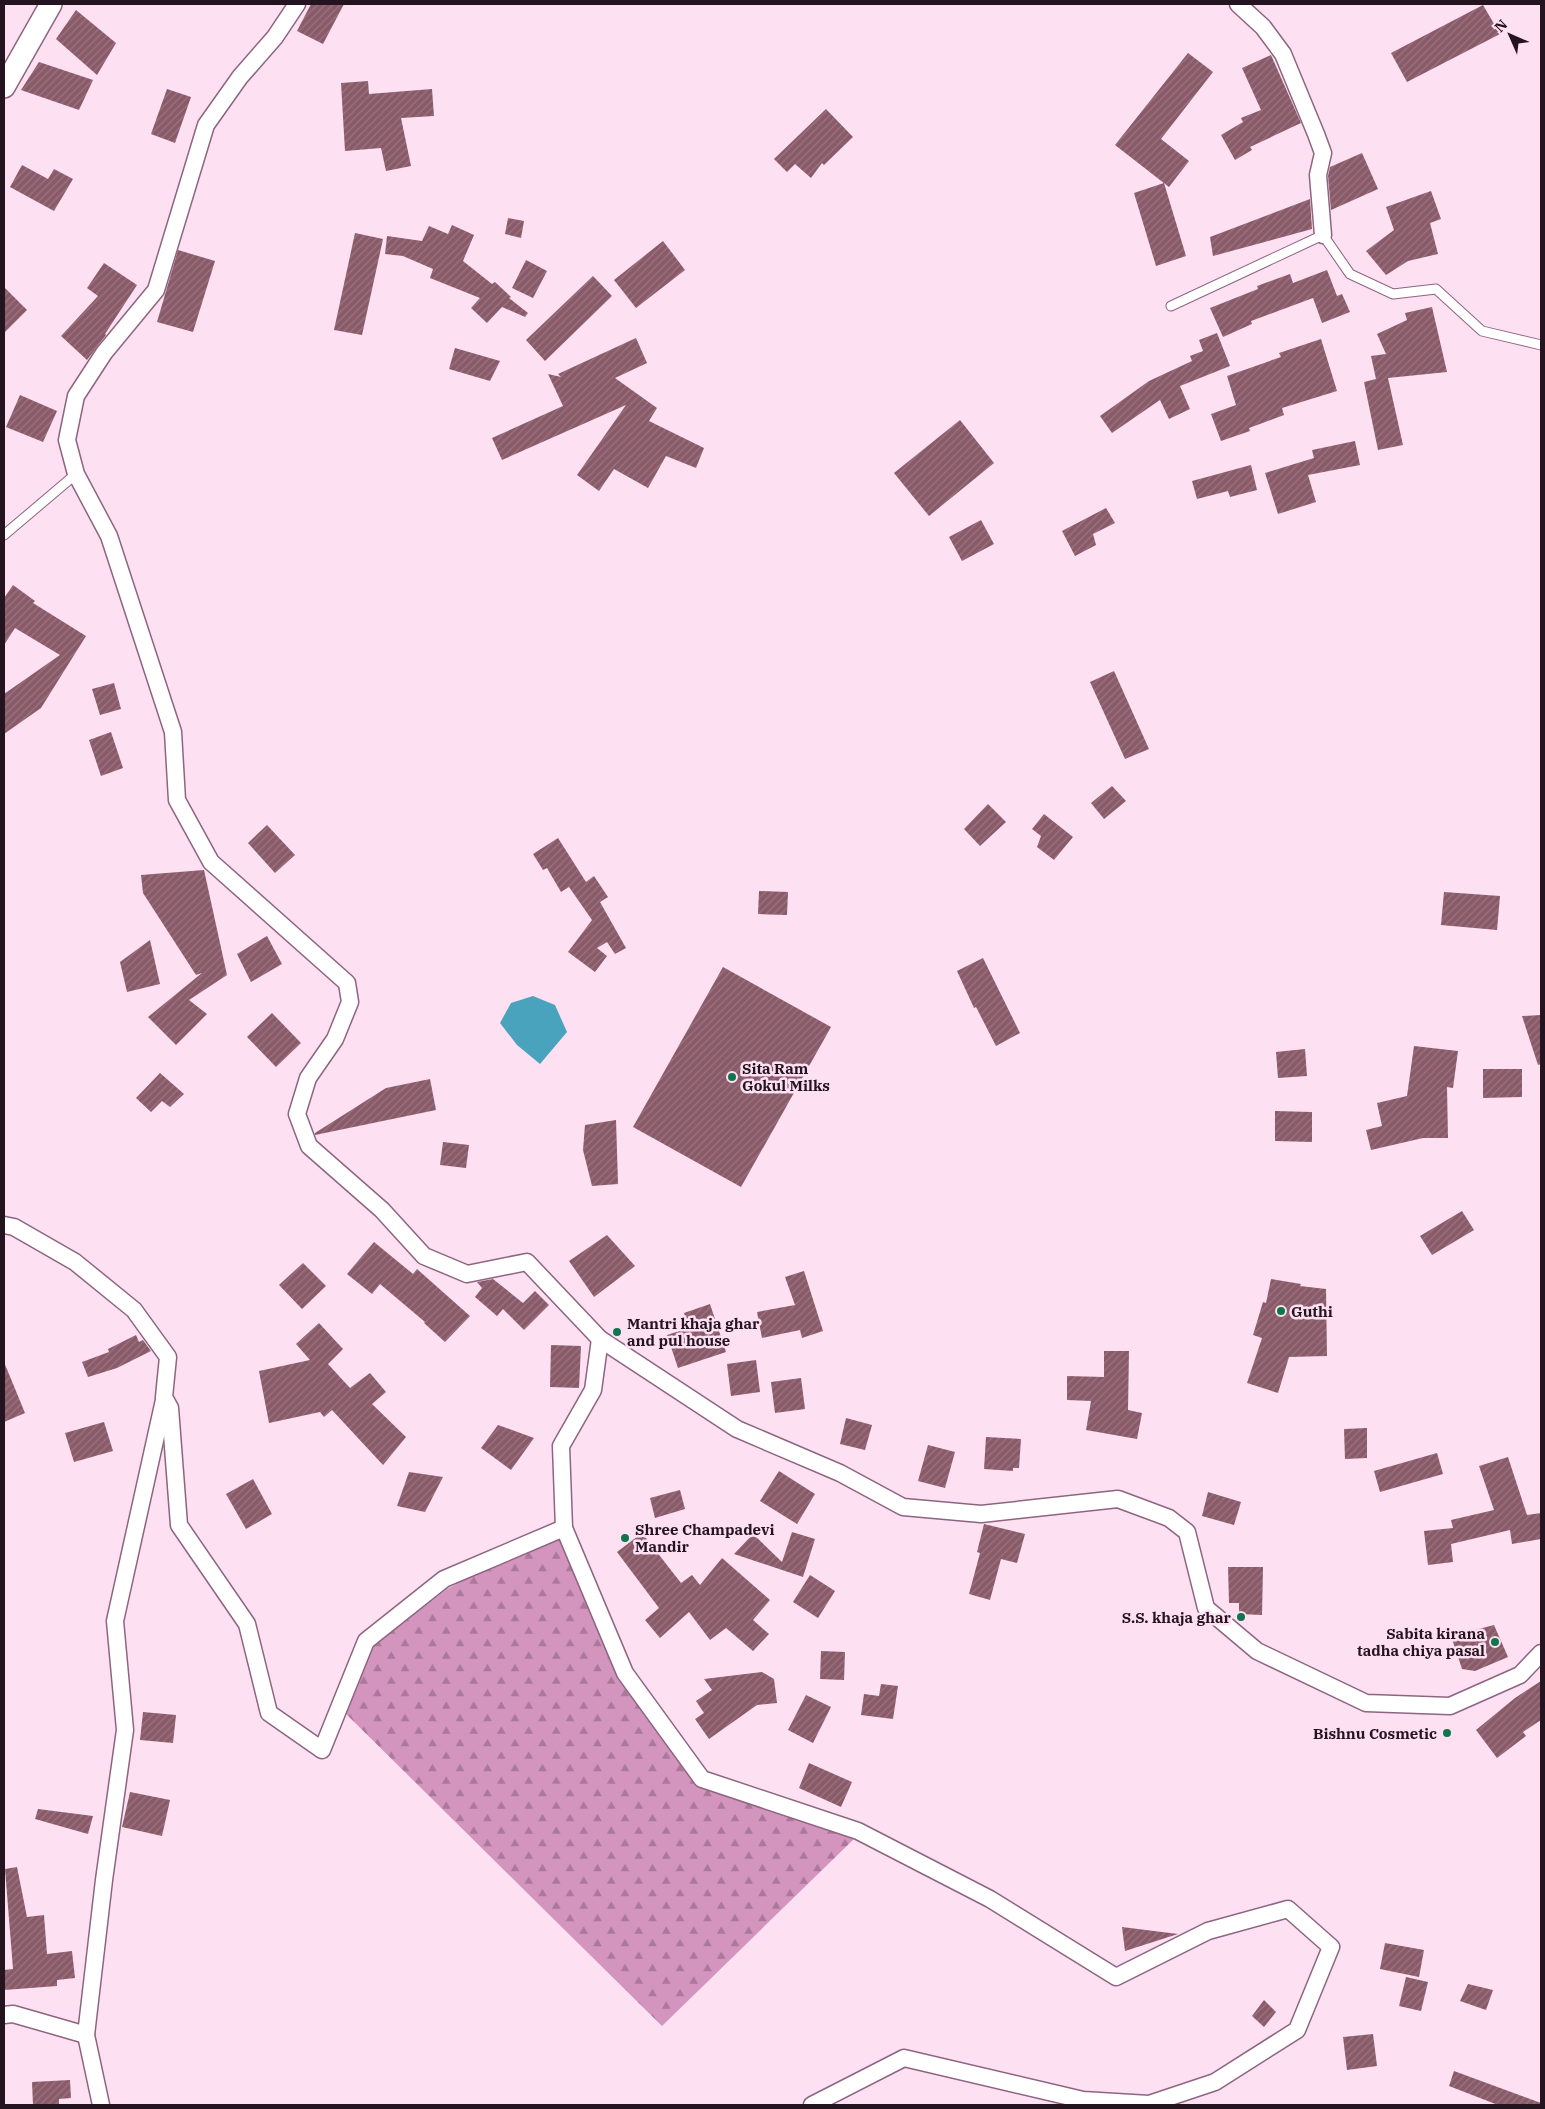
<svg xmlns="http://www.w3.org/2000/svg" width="1545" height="2109" font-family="'IBM Plex Serif',serif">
  <defs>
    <pattern id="forest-firs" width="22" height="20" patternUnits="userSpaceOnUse" patternTransform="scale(1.25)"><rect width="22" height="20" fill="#d395be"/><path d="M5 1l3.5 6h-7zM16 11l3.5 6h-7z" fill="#ab789a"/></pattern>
    <pattern id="building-hatch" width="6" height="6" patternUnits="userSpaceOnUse" patternTransform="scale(1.25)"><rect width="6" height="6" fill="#8a5a69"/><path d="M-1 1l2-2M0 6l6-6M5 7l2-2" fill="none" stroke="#997682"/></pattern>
  </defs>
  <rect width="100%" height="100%" fill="#fde0f2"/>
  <path fill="url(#forest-firs)" d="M 564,1528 L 625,1673 L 693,1782 L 856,1837 L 662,2026 L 339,1707 L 374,1646 L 447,1589 Z"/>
  <path fill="#4aa3bd" d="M 533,996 L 555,1005 L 567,1032 L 540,1064 L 517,1045 L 500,1023 L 511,1003 Z"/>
  <g fill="url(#building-hatch)">
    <path d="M 311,4 L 344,4 L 323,44 L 297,31 Z"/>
    <path d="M 1483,5 L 1500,34 L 1407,82 L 1391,53 Z"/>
    <path d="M 76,10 L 116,43 L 97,75 L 56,39 Z"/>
    <path d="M 1188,53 L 1213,72 L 1161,139 L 1189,161 L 1169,187 L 1115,145 Z"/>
    <path d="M 1271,55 L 1301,123 L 1250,147 L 1252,150 L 1235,160 L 1221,135 L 1243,122 L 1241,118 L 1261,110 L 1242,68 Z"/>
    <path d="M 39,62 L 93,80 L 79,110 L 21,90 Z"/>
    <path d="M 368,81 L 369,94 L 432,89 L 434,116 L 401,118 L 411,166 L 386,171 L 381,148 L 345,151 L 341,83 Z"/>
    <path d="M 167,89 L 191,97 L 175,143 L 151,134 Z"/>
    <path d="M 826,109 L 853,137 L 824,165 L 822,163 L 811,178 L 795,164 L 787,172 L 774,159 Z"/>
    <path d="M 1362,153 L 1378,189 L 1331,210 L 1328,176 L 1330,167 Z"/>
    <path d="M 22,165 L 48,179 L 54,169 L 73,179 L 54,211 L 10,187 Z"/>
    <path d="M 1164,183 L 1186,256 L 1156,266 L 1134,193 Z"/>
    <path d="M 1431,191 L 1441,219 L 1430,223 L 1438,254 L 1408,261 L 1386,275 L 1366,251 L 1394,230 L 1386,207 Z"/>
    <path d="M 1310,199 L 1312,229 L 1213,256 L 1210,237 Z"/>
    <path d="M 508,218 L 524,221 L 521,238 L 505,234 Z"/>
    <path d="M 452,225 L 474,235 L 463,261 L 492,284 L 495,282 L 511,297 L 509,298 L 528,313 L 525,317 L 502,307 L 487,323 L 471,308 L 480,298 L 430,278 L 433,269 L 403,256 L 385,254 L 387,236 L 422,241 L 429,226 L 448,234 Z"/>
    <path d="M 355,233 L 383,239 L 362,335 L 334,330 Z"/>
    <path d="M 663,241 L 685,270 L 636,308 L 614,280 Z"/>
    <path d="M 178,250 L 215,261 L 193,332 L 157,322 Z"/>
    <path d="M 526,260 L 547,271 L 533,298 L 512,288 Z"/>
    <path d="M 104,263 L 137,285 L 105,334 L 106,335 L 87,360 L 61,336 L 98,296 L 87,288 Z"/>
    <path d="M 1327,270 L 1337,296 L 1342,294 L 1350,312 L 1322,323 L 1313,298 L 1251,321 L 1252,324 L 1223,337 L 1210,308 L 1258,289 L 1257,286 L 1290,274 L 1293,283 Z"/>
    <path d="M 593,276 L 612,296 L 545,361 L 526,340 Z"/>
    <path d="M 4,287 L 27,310 L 4,333 Z"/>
    <path d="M 1432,307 L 1447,372 L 1388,378 L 1403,445 L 1378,450 L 1364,382 L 1376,379 L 1371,356 L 1386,354 L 1377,334 L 1407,320 L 1405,313 Z"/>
    <path d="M 1217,333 L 1230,366 L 1180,386 L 1190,409 L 1169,419 L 1160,400 L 1112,433 L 1100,416 L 1149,381 L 1192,361 L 1190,356 L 1203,351 L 1199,340 Z"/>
    <path d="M 636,338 L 647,363 L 615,378 L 657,408 L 649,421 L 704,448 L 696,468 L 666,456 L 648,488 L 614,469 L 599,491 L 577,475 L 626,405 L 502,460 L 492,438 L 563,406 L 548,374 L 561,377 L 558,374 Z"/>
    <path d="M 1321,339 L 1337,391 L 1282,408 L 1284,415 L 1249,428 L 1250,431 L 1221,441 L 1211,414 L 1236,405 L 1227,376 L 1281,357 L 1279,353 Z"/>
    <path d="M 455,348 L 500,361 L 490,381 L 449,369 Z"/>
    <path d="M 20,395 L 57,411 L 43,442 L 6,427 Z"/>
    <path d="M 960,420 L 994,463 L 929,516 L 894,473 Z"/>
    <path d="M 1355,441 L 1360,465 L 1308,475 L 1316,502 L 1278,514 L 1265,473 L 1314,458 L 1312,450 Z"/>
    <path d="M 1251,465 L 1257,490 L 1230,497 L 1228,491 L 1197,499 L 1192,481 Z"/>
    <path d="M 1106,508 L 1115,523 L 1093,534 L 1096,545 L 1075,556 L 1062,531 Z"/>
    <path d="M 981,520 L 994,544 L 962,561 L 949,537 Z"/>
    <path d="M 13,585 L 35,601 L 33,603 L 86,636 L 41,708 L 4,734 L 4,694 L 60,655 L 15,628 L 4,645 L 4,598 Z"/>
    <path d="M 1114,671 L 1149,749 L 1125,759 L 1090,682 Z"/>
    <path d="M 114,683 L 121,709 L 100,715 L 92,689 Z"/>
    <path d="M 111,732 L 123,768 L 101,776 L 89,740 Z"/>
    <path d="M 1112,786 L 1126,801 L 1104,819 L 1091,803 Z"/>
    <path d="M 988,804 L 1006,822 L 980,846 L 964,829 Z"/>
    <path d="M 1044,814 L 1073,837 L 1054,860 L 1037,847 L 1041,836 L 1032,829 Z"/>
    <path d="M 267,825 L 295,855 L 275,873 L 248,843 Z"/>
    <path d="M 558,838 L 586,882 L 594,876 L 608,897 L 600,902 L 626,948 L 615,954 L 607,942 L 597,948 L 607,956 L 595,972 L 568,952 L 592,920 L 569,887 L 561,892 L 547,868 L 543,870 L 533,854 Z"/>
    <path d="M 204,870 L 227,975 L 189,1000 L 207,1014 L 176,1045 L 148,1017 L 202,973 L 196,975 L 143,893 L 141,875 Z"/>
    <path d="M 759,891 L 788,892 L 787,915 L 758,914 Z"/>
    <path d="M 1444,892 L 1500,896 L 1497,930 L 1441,925 Z"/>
    <path d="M 267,936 L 282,964 L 251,982 L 237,954 Z"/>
    <path d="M 150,940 L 160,984 L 127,992 L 120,962 Z"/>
    <path d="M 983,958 L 1020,1033 L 996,1046 L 976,1007 L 974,1008 L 957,971 Z"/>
    <path d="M 723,967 L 831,1027 L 741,1187 L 633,1127 Z"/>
    <path d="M 272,1013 L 301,1043 L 276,1067 L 247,1037 Z"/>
    <path d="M 1541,1015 L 1541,1064 L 1538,1065 L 1522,1016 Z"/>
    <path d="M 1414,1046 L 1458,1051 L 1453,1088 L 1447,1087 L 1448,1138 L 1423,1138 L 1371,1150 L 1366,1130 L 1382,1126 L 1377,1103 L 1407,1096 Z"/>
    <path d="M 1305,1049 L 1307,1076 L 1278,1078 L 1276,1052 Z"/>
    <path d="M 1483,1069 L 1522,1069 L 1522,1097 L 1483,1098 Z"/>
    <path d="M 160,1073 L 184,1094 L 170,1107 L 162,1101 L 151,1112 L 136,1098 Z"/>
    <path d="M 430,1079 L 436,1110 L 315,1135 L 315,1133 L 386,1088 Z"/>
    <path d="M 1275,1111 L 1312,1112 L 1312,1142 L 1275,1141 Z"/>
    <path d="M 616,1120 L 618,1184 L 592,1186 L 583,1150 L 585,1125 Z"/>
    <path d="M 443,1142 L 469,1145 L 466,1168 L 440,1165 Z"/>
    <path d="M 1462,1211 L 1474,1230 L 1432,1255 L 1420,1236 Z"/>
    <path d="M 607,1235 L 635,1266 L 594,1297 L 569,1261 Z"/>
    <path d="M 374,1242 L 413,1274 L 417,1269 L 470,1316 L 445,1342 L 424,1323 L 425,1322 L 380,1284 L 372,1294 L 347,1274 Z"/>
    <path d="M 303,1263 L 326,1286 L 302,1309 L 279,1285 Z"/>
    <path d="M 804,1271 L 823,1331 L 802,1338 L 800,1330 L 762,1338 L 757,1312 L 795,1305 L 785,1277 Z"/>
    <path d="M 493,1279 L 523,1303 L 535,1291 L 549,1305 L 524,1330 L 503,1309 L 497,1316 L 475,1297 L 482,1288 L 477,1282 Z"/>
    <path d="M 1271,1279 L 1301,1284 L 1300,1286 L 1326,1289 L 1327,1356 L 1289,1357 L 1278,1393 L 1247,1383 L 1262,1338 L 1253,1335 L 1263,1302 L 1266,1303 Z"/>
    <path d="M 710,1304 L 726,1352 L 678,1368 L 667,1335 L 689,1328 L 684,1313 Z"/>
    <path d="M 319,1323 L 343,1349 L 328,1364 L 350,1388 L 370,1373 L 386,1392 L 372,1404 L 406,1437 L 383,1465 L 332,1410 L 324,1417 L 320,1412 L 269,1423 L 259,1371 L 310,1360 L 296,1344 Z"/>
    <path d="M 136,1335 L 139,1342 L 143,1340 L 151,1351 L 117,1368 L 88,1377 L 82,1362 L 109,1352 L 108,1349 Z"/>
    <path d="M 551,1345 L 581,1346 L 579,1388 L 550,1387 Z"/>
    <path d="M 1104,1351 L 1129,1351 L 1128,1410 L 1142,1413 L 1137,1439 L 1086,1430 L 1091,1401 L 1067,1400 L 1067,1376 L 1104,1377 Z"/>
    <path d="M 756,1360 L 760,1392 L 731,1396 L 727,1364 Z"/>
    <path d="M 4,1362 L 25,1413 L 4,1422 Z"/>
    <path d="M 801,1378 L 805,1409 L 775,1413 L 771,1382 Z"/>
    <path d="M 846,1418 L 872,1425 L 865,1450 L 840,1444 Z"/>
    <path d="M 104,1422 L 113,1451 L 74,1462 L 65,1433 Z"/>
    <path d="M 498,1425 L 534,1438 L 511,1470 L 481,1448 Z"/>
    <path d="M 1367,1428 L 1367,1458 L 1345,1459 L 1344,1429 Z"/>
    <path d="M 986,1437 L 1021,1439 L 1019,1468 L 1013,1468 L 1013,1471 L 984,1469 Z"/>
    <path d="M 928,1445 L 955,1452 L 945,1488 L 918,1481 Z"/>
    <path d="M 1437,1453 L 1443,1474 L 1380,1492 L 1374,1471 Z"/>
    <path d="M 1508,1457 L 1527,1515 L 1541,1513 L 1541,1539 L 1512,1544 L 1510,1530 L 1451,1544 L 1453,1562 L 1428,1565 L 1424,1531 L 1453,1528 L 1451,1520 L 1494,1510 L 1479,1466 Z"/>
    <path d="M 779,1471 L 815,1494 L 797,1524 L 760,1501 Z"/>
    <path d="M 409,1472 L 443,1477 L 425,1512 L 397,1506 Z"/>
    <path d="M 253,1479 L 272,1514 L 246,1529 L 226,1494 Z"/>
    <path d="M 680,1490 L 685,1509 L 655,1518 L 650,1498 Z"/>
    <path d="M 1208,1492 L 1241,1502 L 1234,1525 L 1202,1516 Z"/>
    <path d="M 984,1524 L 1025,1534 L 1017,1563 L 1001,1559 L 990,1600 L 969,1594 L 980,1553 L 977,1552 Z"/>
    <path d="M 792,1532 L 815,1539 L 803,1577 L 734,1554 L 753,1534 L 782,1562 Z"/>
    <path d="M 642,1533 L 681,1583 L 692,1575 L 700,1585 L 722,1558 L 770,1600 L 753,1620 L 769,1634 L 753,1651 L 726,1628 L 710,1640 L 689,1612 L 660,1638 L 645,1620 L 659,1608 L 617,1552 Z"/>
    <path d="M 1228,1567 L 1263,1567 L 1262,1615 L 1239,1614 L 1239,1603 L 1229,1603 Z"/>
    <path d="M 810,1575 L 835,1591 L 818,1618 L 793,1602 Z"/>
    <path d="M 1494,1625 L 1508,1657 L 1475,1671 L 1462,1669 L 1451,1636 Z"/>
    <path d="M 821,1651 L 845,1652 L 844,1680 L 820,1679 Z"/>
    <path d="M 762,1672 L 774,1679 L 777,1703 L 757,1705 L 709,1739 L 695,1719 L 704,1713 L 696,1701 L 712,1690 L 704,1679 Z"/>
    <path d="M 1541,1681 L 1541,1720 L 1523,1732 L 1526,1736 L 1497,1758 L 1476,1730 L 1515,1698 Z"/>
    <path d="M 881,1684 L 898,1686 L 893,1719 L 861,1715 L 864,1694 L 879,1696 Z"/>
    <path d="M 806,1695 L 831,1707 L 813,1743 L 788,1730 Z"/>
    <path d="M 143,1712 L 176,1715 L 173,1743 L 140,1740 Z"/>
    <path d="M 809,1763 L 852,1782 L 841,1807 L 799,1788 Z"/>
    <path d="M 130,1792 L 170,1800 L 162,1836 L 122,1827 Z"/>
    <path d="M 38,1809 L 93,1816 L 88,1834 L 35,1819 Z"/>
    <path d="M 17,1867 L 27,1917 L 44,1915 L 47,1954 L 72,1951 L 75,1978 L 57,1980 L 57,1986 L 4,1990 L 4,1970 L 13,1969 L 5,1869 Z"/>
    <path d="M 1122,1927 L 1178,1934 L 1125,1951 Z"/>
    <path d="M 1385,1943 L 1424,1950 L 1419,1977 L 1380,1969 Z"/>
    <path d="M 1406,1977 L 1428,1982 L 1421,2011 L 1399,2006 Z"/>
    <path d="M 1468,1984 L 1493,1990 L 1486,2010 L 1460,2001 Z"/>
    <path d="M 1264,2000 L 1276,2012 L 1264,2027 L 1252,2016 Z"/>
    <path d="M 1373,2034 L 1377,2066 L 1347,2070 L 1343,2037 Z"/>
    <path d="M 1454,2071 L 1541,2103 L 1540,2105 L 1498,2105 L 1449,2086 Z"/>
    <path d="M 70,2080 L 71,2098 L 59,2099 L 59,2105 L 33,2105 L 32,2082 Z"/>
  </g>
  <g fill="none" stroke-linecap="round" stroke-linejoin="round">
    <g stroke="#8e6480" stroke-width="11">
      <g id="service">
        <path d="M 1171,306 L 1323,235 L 1350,274 L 1393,294 L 1436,289 L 1482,331 L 1541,345"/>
        <path d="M 4,535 L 76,474"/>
      </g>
    </g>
    <g stroke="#8e6480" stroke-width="19">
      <g id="minor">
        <path d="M 297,4 L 275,37 L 240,77 L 206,125 L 156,290 L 104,353 L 76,396 L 67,440 L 76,474 L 109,536 L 173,732 L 177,800 L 211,862 L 347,983 L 350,1002 L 335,1039 L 308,1078 L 297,1114 L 309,1146 L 382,1210 L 424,1256 L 467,1274 L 527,1262 L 600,1339 L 737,1429 L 840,1473 L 903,1507 L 981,1514 L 1118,1499 L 1169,1518 L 1187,1532 L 1206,1608 L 1257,1651 L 1366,1703 L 1450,1706 L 1520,1675 L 1541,1653"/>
        <path d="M 1238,4 L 1263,27 L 1283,54 L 1316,134 L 1323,153 L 1318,175 L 1323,235"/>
        <path d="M 4,1225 L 14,1227 L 75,1262 L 134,1310 L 168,1357 L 164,1397 L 170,1408 L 179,1525 L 247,1624 L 269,1713 L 322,1750 L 366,1641 L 444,1579 L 564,1528"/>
        <path d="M 600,1339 L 593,1390 L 561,1446 L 564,1528 L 625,1673 L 702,1779 L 858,1831 L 990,1899 L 1116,1977 L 1208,1931 L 1288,1909 L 1331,1947 L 1297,2030 L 1215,2082 L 1149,2104 L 1083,2100 L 904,2058 L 812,2105"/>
        <path d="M 4,2015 L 13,2014 L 86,2035"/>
        <path d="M 101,2105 L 86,2035 L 104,1880 L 125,1730 L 115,1621 L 164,1400"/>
      </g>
    </g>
    <g stroke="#8e6480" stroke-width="24">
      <path id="tertiary" d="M 4,87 L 51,4"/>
    </g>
    <use href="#service" stroke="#fff" stroke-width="9"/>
    <use href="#minor" stroke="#fff" stroke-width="16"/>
    <use href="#tertiary" stroke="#fff" stroke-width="21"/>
  </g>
  <g fill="#0f754c" stroke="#fde0f2" stroke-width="2">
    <circle cx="732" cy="1077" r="5"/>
    <circle cx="1281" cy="1311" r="5"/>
    <circle cx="617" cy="1332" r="5"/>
    <circle cx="625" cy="1538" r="5"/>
    <circle cx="1241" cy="1617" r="5"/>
    <circle cx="1495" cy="1642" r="5"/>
    <circle cx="1447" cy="1733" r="5"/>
  </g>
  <g text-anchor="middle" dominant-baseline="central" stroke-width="5" stroke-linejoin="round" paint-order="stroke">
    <g font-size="15" font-weight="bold" fill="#24141f" stroke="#fde0f2" text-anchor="start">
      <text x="742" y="1068">Sita Ram<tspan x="742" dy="17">Gokul Milks</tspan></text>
      <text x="1291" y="1311">Guthi</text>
      <text x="627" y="1323">Mantri khaja ghar<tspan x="627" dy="17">and pul house</tspan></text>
      <text x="635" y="1529">Shree Champadevi<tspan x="635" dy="17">Mandir</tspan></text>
      <text x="1231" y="1617" text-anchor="end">S.S. khaja ghar</text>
      <text x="1485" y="1633" text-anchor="end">Sabita kirana<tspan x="1485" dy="17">tadha chiya pasal</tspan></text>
      <text x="1437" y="1733" text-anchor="end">Bishnu Cosmetic</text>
    </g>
  </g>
  <rect width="1545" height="2109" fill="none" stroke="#24141f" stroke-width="10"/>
  <g transform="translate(1510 35) rotate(315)" stroke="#fde0f2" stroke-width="4" paint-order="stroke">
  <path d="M0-4L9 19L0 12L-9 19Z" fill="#24141f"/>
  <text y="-8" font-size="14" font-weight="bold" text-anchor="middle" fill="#24141f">N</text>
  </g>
</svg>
